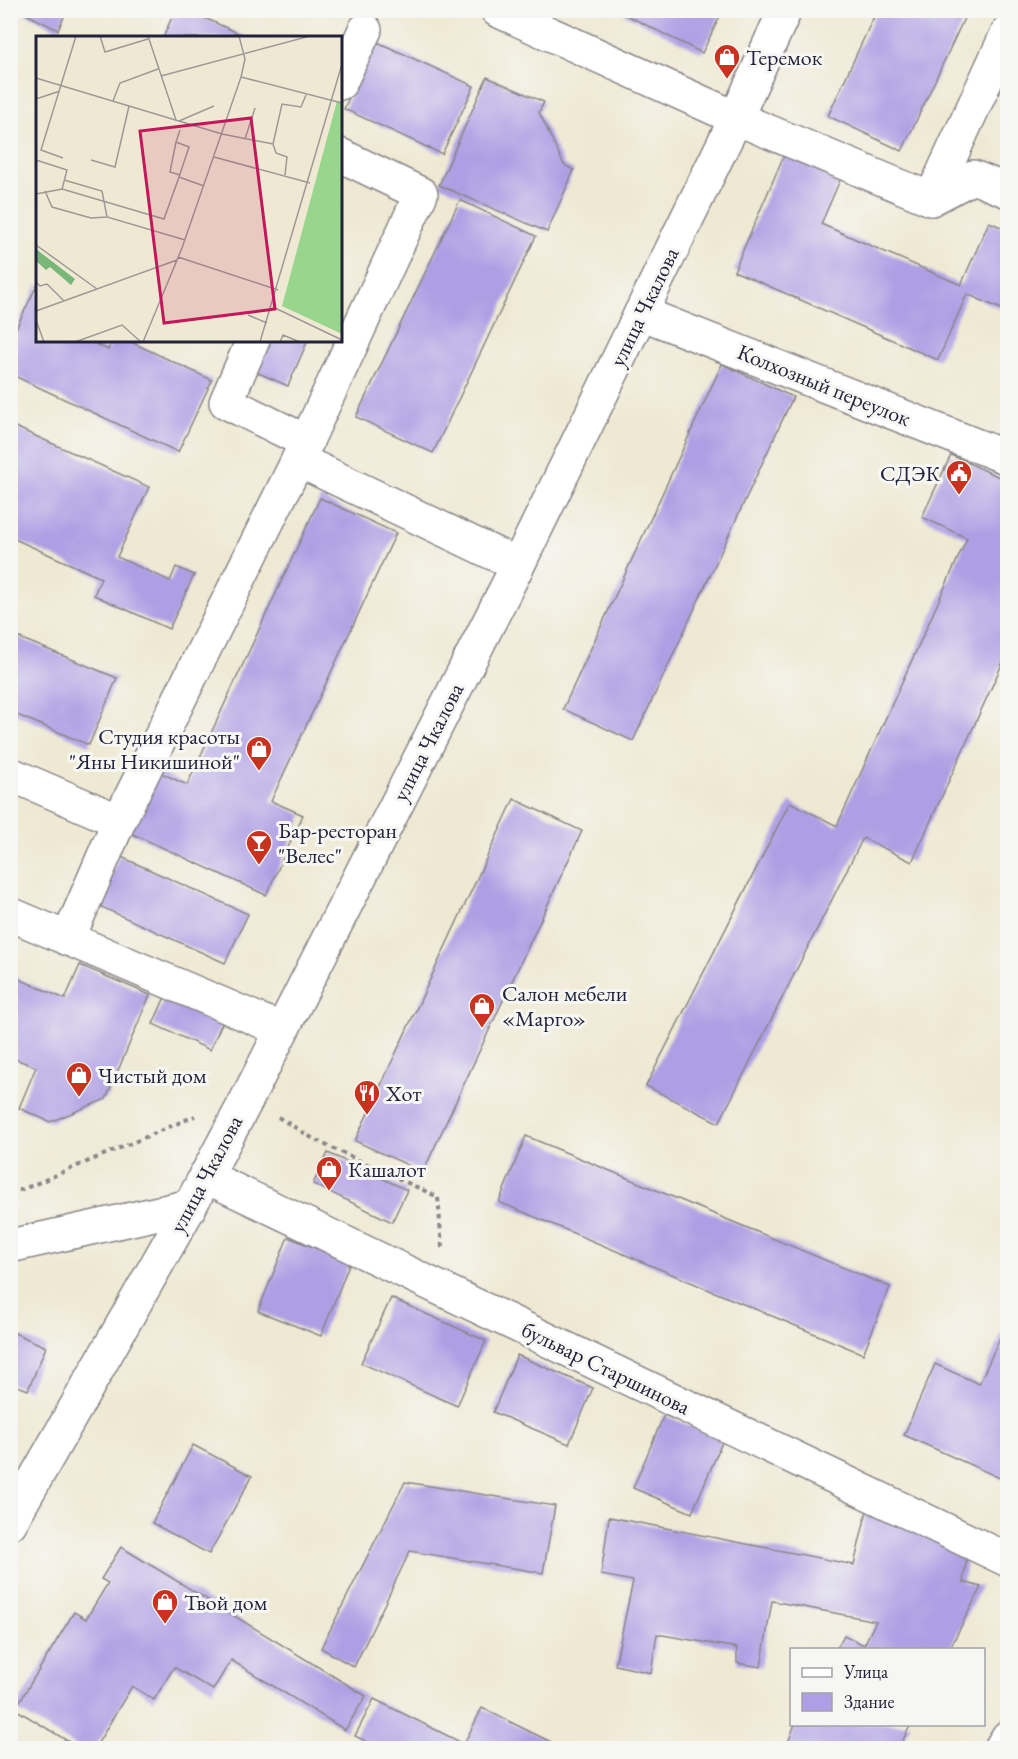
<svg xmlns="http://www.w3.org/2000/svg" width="1018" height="1759" font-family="'EB Garamond',serif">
  <rect width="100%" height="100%" fill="#f6f6f2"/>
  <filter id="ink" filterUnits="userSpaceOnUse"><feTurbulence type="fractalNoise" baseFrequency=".0167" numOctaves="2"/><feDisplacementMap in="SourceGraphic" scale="12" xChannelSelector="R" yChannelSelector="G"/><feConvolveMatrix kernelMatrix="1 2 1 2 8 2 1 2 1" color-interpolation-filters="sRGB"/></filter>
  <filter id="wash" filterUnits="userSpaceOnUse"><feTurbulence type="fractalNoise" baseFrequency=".008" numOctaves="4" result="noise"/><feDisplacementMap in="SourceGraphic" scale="24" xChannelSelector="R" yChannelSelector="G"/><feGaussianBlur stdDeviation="1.35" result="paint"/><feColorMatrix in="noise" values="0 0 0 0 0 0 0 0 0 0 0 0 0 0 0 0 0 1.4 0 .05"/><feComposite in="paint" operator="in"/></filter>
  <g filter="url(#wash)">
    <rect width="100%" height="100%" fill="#efe9d3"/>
    <g id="blocks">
      <g fill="#ae9fe4">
        <path d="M 18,10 L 67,10 L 58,30 Z"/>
        <path d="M 175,10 L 187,10 L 249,38 L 163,38 Z"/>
        <path d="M 626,10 L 723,10 L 702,53 L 624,14 Z"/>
        <path d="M 877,10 L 968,10 L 902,151 L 828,116 Z"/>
        <path d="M 375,41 L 474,86 L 442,154 L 344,109 Z"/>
        <path d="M 487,77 L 544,102 L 539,112 L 564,165 L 574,170 L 547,232 L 439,185 Z"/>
        <path d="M 788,146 L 844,171 L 821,224 L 961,285 L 989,222 L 1008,230 L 1008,312 L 967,294 L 938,360 L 734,271 Z"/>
        <path d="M 460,200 L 536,236 L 433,453 L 356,417 Z"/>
        <path d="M 38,283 L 38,340 L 87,340 L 108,350 L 112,340 L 127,340 L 212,380 L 178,452 L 10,374 L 10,341 Z"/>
        <path d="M 267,340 L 308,340 L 288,386 L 254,371 Z"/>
        <path d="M 722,364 L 793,397 L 633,741 L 563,709 Z"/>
        <path d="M 11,425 L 149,487 L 117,557 L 170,581 L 176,567 L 194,575 L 169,629 L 94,595 L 101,578 L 10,537 Z"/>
        <path d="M 951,455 L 1008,481 L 1008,651 L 912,862 L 863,838 L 719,1123 L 646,1086 L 790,802 L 837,826 L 967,538 L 922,517 Z"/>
        <path d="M 320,498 L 396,533 L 271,801 L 303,815 L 266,895 L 126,831 L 155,770 L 187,785 Z"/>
        <path d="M 10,634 L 117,678 L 89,745 L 10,712 Z"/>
        <path d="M 514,799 L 582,831 L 423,1172 L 355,1141 Z"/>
        <path d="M 119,856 L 248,914 L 225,963 L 97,905 Z"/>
        <path d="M 80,965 L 150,995 L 106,1099 L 50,1122 L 19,1108 L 36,1067 L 10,1057 L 10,975 L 65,999 Z"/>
        <path d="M 169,988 L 226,1014 L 210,1050 L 153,1024 Z"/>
        <path d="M 526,1136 L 890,1287 L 863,1354 L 499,1202 Z"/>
        <path d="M 328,1153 L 407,1190 L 392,1222 L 313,1184 Z"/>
        <path d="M 288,1237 L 350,1262 L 321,1336 L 258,1311 Z"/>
        <path d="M 391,1298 L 486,1341 L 457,1406 L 361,1363 Z"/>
        <path d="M 1008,1320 L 1008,1478 L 1002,1479 L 904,1435 L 935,1364 L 979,1384 Z"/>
        <path d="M 10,1331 L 46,1347 L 28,1390 L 10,1383 Z"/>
        <path d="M 517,1355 L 593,1388 L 569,1444 L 493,1412 Z"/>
        <path d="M 664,1415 L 723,1440 L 692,1513 L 633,1488 Z"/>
        <path d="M 193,1445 L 252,1476 L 209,1554 L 152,1523 Z"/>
        <path d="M 405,1482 L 555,1506 L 543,1573 L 410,1551 L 354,1667 L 321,1648 Z"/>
        <path d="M 869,1502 L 968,1549 L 963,1582 L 981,1587 L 949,1650 L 836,1650 L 844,1635 L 864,1645 L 876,1621 L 772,1601 L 761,1667 L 737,1663 L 737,1648 L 657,1634 L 651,1673 L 615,1665 L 633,1581 L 601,1575 L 609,1517 L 854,1565 Z"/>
        <path d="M 121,1547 L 366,1696 L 345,1730 L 231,1660 L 213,1690 L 174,1667 L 154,1700 L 132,1686 L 95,1748 L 79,1748 L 15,1709 L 74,1612 L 86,1619 L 108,1583 L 101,1579 Z"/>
        <path d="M 374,1699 L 464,1744 L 482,1708 L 563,1748 L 379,1748 L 355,1736 Z"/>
        <path d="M 795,1724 L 911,1724 L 899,1748 L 786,1748 Z"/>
      </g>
    </g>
  </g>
  <g filter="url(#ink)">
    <use href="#blocks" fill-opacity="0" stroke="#888687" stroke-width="1.5"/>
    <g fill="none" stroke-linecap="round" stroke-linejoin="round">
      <g stroke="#888687" stroke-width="36">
        <g id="minor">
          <path d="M 497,10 L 736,118 L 931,199 L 973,177 L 1008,191"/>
          <path d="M 340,83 L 365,30"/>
          <path d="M 931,199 L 1008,32"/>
          <path d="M 641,313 L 1008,458"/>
          <path d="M 253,340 L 226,402 L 307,442"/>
          <path d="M 298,460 L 421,194 L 340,155"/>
          <path d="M 10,774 L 119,821 L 298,460 L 518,565"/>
          <path d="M 10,914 L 280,1029"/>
          <path d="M 68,939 L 119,821"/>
          <path d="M 205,1176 L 1008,1560"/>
          <path d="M 10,1246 L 190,1206"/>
        </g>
      </g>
      <g stroke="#888687" stroke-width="36">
        <g id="major">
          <path d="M 10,1523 L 190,1206 L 246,1101 L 518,565 L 736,118 L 785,10"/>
          <path d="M 1001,1748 L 1008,1737"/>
        </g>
      </g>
      <g stroke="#888687" stroke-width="4" stroke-dasharray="4.5 4.5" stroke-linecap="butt">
        <path d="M 278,1117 L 317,1141 L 438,1197 L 442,1247 L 445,1249"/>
        <path d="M 10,1188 L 21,1190 L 195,1116"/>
      </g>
      <use href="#minor" stroke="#fff" stroke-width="33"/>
      <use href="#major" stroke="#fff" stroke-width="33"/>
    </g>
  </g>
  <defs>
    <g id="shop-pin" transform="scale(1.35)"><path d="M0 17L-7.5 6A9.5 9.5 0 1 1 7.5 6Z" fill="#c8321e" stroke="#f6f6f2"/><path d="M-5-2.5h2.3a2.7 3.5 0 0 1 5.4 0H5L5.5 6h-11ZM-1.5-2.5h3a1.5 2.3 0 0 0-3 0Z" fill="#fff"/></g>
    <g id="civic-pin" transform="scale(1.35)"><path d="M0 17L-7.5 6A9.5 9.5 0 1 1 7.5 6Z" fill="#c8321e" stroke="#f6f6f2"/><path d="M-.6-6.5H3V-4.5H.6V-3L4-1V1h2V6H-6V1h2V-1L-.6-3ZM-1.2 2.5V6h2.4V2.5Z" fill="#fff"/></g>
    <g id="bar-pin" transform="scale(1.35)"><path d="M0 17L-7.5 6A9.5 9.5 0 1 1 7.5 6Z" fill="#c8321e" stroke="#f6f6f2"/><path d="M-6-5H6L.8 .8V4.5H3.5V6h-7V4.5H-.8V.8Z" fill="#fff"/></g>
    <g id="restaurant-pin" transform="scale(1.35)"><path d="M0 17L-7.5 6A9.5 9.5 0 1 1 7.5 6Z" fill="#c8321e" stroke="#f6f6f2"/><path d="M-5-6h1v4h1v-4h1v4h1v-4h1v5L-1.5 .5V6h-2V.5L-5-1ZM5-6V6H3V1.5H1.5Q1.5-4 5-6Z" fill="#fff"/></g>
  </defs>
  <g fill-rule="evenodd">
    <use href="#shop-pin" x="727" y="57"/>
    <use href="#civic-pin" x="959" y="473"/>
    <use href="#shop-pin" x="259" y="749"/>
    <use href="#bar-pin" x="259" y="843"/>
    <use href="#shop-pin" x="482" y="1006"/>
    <use href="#shop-pin" x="79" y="1075"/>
    <use href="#restaurant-pin" x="367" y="1093"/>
    <use href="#shop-pin" x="329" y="1169"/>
    <use href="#shop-pin" x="165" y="1602"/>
  </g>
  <g text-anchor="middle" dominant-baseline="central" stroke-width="6" stroke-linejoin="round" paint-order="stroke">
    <g font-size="22" fill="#22223b" stroke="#f6f6f2" text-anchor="start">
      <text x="746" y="57">Теремок</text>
      <text x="940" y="473" text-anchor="end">СДЭК</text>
      <text x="240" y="736" text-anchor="end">Студия красоты<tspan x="240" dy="25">"Яны Никишиной"</tspan></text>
      <text x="278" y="830">Бар-ресторан<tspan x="278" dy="25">"Велес"</tspan></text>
      <text x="502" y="993">Салон мебели<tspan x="502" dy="25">«Марго»</tspan></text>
      <text x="98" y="1075">Чистый дом</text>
      <text x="386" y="1093">Хот</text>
      <text x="348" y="1169">Кашалот</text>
      <text x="184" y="1602">Твой дом</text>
    </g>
    <g font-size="22" fill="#22223b" stroke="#f6f6f2">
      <text transform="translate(644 307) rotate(-64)">улица Чкалова</text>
      <text transform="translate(824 385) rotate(22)">Колхозный переулок</text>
      <text transform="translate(428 742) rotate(-63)">улица Чкалова</text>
      <text transform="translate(206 1174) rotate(-62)">улица Чкалова</text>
      <text transform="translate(606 1368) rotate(26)">бульвар Старшинова</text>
    </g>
  </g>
  <g transform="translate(36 36)">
    <rect width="306" height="306" fill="#efe9d3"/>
    <path d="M 301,65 L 306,66 L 306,298 L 246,270 Z" fill="#97d68c"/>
    <path d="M 0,213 L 39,243 L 35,249 L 14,231 L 10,234 L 0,225 Z" fill="#79b778"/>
    <path fill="none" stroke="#9d9996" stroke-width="1.5" d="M 64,0 L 69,16 L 112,3M 112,0 L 140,84M 125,40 L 274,0M 205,41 L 306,67M 0,42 L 186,98 L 237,108 L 240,117 L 251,121 L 249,139M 0,63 L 24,55M 77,65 L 84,47 L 122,33M 143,85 L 178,70M 209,103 L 219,72M 140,106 L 134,136 L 144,139M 237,108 L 246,68 L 265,71 L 270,59M 178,121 L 274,147M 27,122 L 5,114 L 40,0M 0,124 L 31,134 L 26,153 L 0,158M 55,124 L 79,131 L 93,70M 143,141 L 153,111 L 140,106 L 144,94M 28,144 L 66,155 L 71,181 L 149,204M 26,153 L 128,183 L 143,141 L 168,150M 9,155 L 16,171 L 55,182 L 71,181M 0,209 L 61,253 L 141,224M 142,221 L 242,254M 0,246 L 4,250 L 11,248 L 28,265M 237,271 L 306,304M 0,275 L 61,253M 212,279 L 231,287M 0,284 L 8,306M 39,306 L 86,289 L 105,306M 107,306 L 146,212 L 205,41 L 209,23 L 203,0M 224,306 L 306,28M 244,306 L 247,299 L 264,306"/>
    <path fill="#c2185b" fill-opacity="0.15" stroke="#c2185b" stroke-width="3" d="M 215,82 L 239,273 L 128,287 L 104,95 Z"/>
    <rect width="306" height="306" fill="none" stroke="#22223b" stroke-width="3"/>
  </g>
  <rect width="1018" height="1759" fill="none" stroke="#f6f6f2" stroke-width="36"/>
  <rect x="790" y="1648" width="195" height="78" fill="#f6f6f2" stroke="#a1a1a9" stroke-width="1.5"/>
  <rect x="802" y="1668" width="30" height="9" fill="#ffffff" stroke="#a1a1a9" stroke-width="1.5"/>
  <text x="844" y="1678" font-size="18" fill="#22223b">Улица</text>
  <rect x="802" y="1693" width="30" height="18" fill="#ae9fe4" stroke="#a1a1a9" stroke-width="1.5"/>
  <text x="844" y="1708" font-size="18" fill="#22223b">Здание</text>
</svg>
